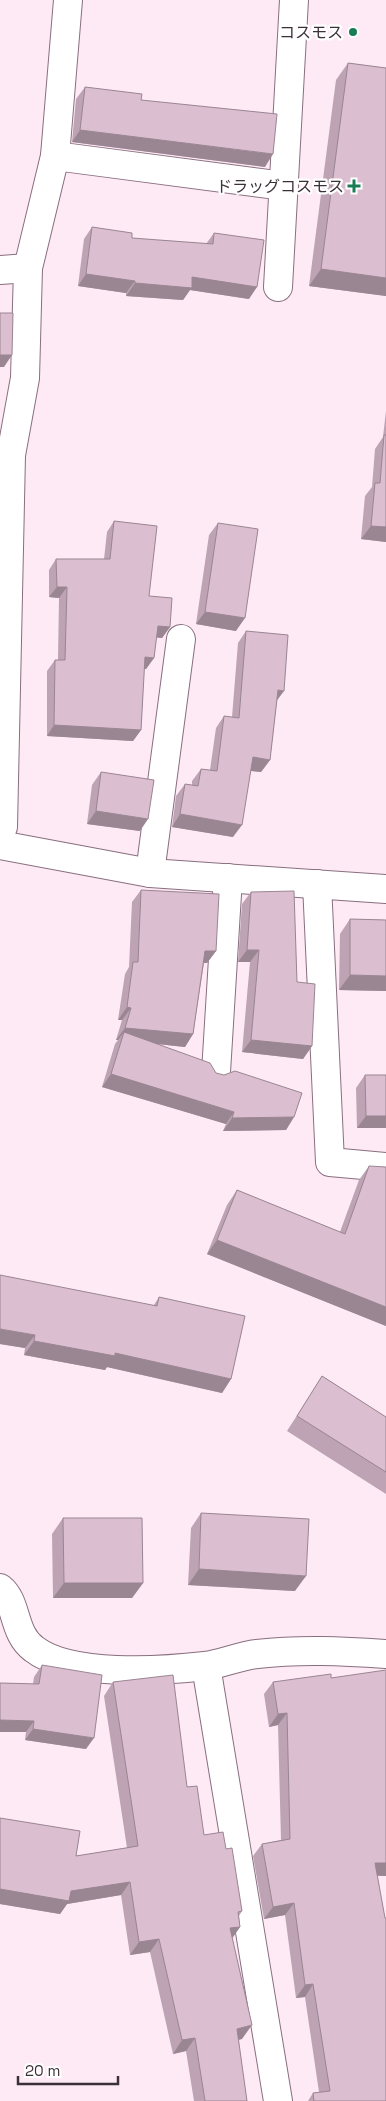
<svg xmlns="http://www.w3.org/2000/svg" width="386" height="2101" font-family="'Space Grotesk','Noto Sans JP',sans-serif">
  <rect width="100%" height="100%" fill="#fdeaf5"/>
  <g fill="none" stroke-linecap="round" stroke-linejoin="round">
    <g stroke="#896e7f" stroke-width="30">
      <g id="minor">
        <path d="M 55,156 L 284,186"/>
        <path d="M 0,270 L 28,268"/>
        <path d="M 278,287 L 294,0"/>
        <path d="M 0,833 L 3,827 L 11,455 L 25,378 L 28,268 L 55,156 L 68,0"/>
        <path d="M 0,845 L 150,873 L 386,889"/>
        <path d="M 150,873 L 181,639"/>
        <path d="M 317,884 L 330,1162 L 386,1167"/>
        <path d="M 216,1072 L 228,878"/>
        <path d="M 0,1588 C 18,1602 12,1633 34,1649 C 70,1677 161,1671 205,1666 C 222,1664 239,1656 257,1654 C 300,1649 343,1651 386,1654"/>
        <path d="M 206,1666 L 278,2101"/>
      </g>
    </g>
    <use href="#minor" stroke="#fff" stroke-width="28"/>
  </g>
  <g fill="#bda3b4">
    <path d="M 348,63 L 386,68 L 386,296 L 309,286 L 336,80 Z"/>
    <path d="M 85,87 L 141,100 L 265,167 L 72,142 L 76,99 Z"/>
    <path d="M 92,227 L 132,238 L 206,244 L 214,233 L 249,299 L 190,290 L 183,300 L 126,296 L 126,293 L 78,286 L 84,239 Z"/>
    <path d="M 386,411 L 386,542 L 361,539 L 365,496 L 372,487 L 375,449 L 383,437 Z"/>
    <path d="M 114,521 L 149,596 L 170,627 L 162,638 L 156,637 L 154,658 L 146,669 L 144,669 L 141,730 L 133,741 L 47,736 L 47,671 L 55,660 L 58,660 L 59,598 L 49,597 L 49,570 L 56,559 L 104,559 L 107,532 Z"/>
    <path d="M 218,523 L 236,631 L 196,624 L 209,535 Z"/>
    <path d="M 246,631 L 277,700 L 270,760 L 261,772 L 251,771 L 233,837 L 172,827 L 176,796 L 185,784 L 192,785 L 192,781 L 201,769 L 210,770 L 216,728 L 224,716 L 232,717 L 238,643 Z"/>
    <path d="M 101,772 L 140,831 L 87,824 L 92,785 Z"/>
    <path d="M 141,890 L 216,951 L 207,963 L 204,963 L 193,1034 L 185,1047 L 157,1044 L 216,1073 L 294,1117 L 286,1130 L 223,1131 L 226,1124 L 102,1087 L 115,1044 L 118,1040 L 116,1040 L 122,1020 L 118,1020 L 125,974 L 129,967 L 132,902 Z"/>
    <path d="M 251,892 L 297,982 L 312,1046 L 303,1059 L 242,1052 L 250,962 L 238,962 L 242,904 Z"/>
    <path d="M 350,919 L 386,920 L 386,991 L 339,990 L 340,934 Z"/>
    <path d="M 365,1075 L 386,1075 L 386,1128 L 357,1128 L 356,1088 Z"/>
    <path d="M 369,1166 L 386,1326 L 207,1254 L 227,1205 L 237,1190 L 340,1232 L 359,1180 Z"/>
    <path d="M 159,1297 L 231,1379 L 222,1393 L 107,1367 L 105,1370 L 24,1355 L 25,1348 L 0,1344 L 154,1305 Z"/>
    <path d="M 322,1376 L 386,1417 L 386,1494 L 287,1431 L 312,1392 Z"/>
    <path d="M 201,1513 L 295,1591 L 188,1585 L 191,1528 Z"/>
    <path d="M 63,1518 L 143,1583 L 132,1598 L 53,1598 L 52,1534 Z"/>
    <path d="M 42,1665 L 86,1749 L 25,1740 L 26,1732 L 0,1732 L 0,1683 L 33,1684 L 34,1677 Z"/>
    <path d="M 331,1678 L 386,1876 L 377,1876 L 386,2101 L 308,2101 L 313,2093 L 319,2092 L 305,1997 L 296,1998 L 285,1915 L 264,1919 L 253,1856 L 262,1844 L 281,1840 L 278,1725 L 269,1727 L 264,1694 L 273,1682 Z"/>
    <path d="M 113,1682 L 187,1787 L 204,1835 L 226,1849 L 242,1911 L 239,1916 L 240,1927 L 232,1938 L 242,2039 L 238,2040 L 247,2101 L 194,2101 L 186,2051 L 173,2054 L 150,1952 L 130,1955 L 121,1895 L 67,1904 L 60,1914 L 0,1904 L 0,1818 L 76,1856 L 127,1848 L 104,1696 Z"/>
  </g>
  <g fill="#9a8592">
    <path d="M 80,130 L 273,154 L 265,167 L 72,142 Z"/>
    <path d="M 321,269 L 386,278 L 386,296 L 309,286 Z"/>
    <path d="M 86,274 L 135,281 L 126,293 L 78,286 Z"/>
    <path d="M 192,277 L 257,287 L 249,299 L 190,290 L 183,300 L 126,296 L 135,283 Z"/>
    <path d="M 0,355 L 12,355 L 4,367 L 0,367 Z"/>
    <path d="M 371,526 L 386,527 L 386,542 L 361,539 Z"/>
    <path d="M 57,587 L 67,587 L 59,598 L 49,597 Z"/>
    <path d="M 205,612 L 245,618 L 236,631 L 196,624 Z"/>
    <path d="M 158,626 L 170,627 L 162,638 L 150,637 Z"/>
    <path d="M 145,657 L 154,658 L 146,669 L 137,668 Z"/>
    <path d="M 278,690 L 284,691 L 275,703 Z"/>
    <path d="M 54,725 L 141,730 L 133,741 L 47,736 Z"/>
    <path d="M 253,757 L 270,760 L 261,772 L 244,770 Z"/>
    <path d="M 96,811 L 148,819 L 140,831 L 87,824 Z"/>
    <path d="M 180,814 L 242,825 L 233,837 L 172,827 Z"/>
    <path d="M 247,950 L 259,950 L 250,962 L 238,962 Z"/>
    <path d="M 205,951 L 216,951 L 207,963 L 197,963 Z"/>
    <path d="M 350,975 L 386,976 L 386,991 L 339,990 Z"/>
    <path d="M 127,1007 L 131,1008 L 122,1020 L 118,1020 Z"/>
    <path d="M 125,1028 L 193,1034 L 185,1047 L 121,1040 L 124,1032 L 118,1040 L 116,1040 Z"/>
    <path d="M 251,1040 L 312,1046 L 303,1059 L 242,1052 Z"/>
    <path d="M 111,1074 L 234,1112 L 226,1124 L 102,1087 Z"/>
    <path d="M 366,1116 L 386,1116 L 386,1128 L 357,1128 Z"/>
    <path d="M 294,1117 L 286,1130 L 223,1131 L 232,1118 Z"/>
    <path d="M 217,1240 L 386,1307 L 386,1326 L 207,1254 Z"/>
    <path d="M 0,1329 L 35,1335 L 25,1348 L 0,1344 Z"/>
    <path d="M 34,1341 L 115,1353 L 231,1379 L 222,1393 L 107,1367 L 105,1370 L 24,1355 Z"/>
    <path d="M 199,1569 L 306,1576 L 295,1591 L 188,1585 Z"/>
    <path d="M 64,1583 L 143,1583 L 132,1598 L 53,1598 Z"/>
    <path d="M 287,1713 L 278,1725 L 269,1727 L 278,1714 Z"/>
    <path d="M 0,1720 L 34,1721 L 26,1732 L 0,1732 Z"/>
    <path d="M 33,1729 L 94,1738 L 86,1749 L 25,1740 Z"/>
    <path d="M 375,1863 L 386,1863 L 386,1876 L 366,1875 Z"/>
    <path d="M 130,1882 L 121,1895 L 67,1904 L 60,1914 L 0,1904 L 0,1889 L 71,1891 Z"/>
    <path d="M 294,1903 L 285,1915 L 264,1919 L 273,1907 Z"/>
    <path d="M 240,1927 L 231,1940 L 230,1928 Z"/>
    <path d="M 159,1939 L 150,1952 L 130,1955 L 139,1942 Z"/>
    <path d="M 313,1984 L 305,1997 L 296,1998 L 305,1985 Z"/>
    <path d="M 252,2025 L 242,2039 L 227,2042 L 237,2029 Z"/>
    <path d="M 195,2038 L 186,2051 L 173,2054 L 182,2040 Z"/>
  </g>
  <g fill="#dcbed1" stroke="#9a8592">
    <path d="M 348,63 L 386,68 L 386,278 L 321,269 Z"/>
    <path d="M 85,87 L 142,94 L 141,100 L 277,114 L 273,154 L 80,130 Z"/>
    <path d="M 92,227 L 132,233 L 132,238 L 213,244 L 214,233 L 264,240 L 257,287 L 192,277 L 192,288 L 135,283 L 135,281 L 86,274 Z"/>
    <path d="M 0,313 L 13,313 L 12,355 L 0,355 Z"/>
    <path d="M 384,435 L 386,435 L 386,527 L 371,526 L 375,483 L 380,483 Z"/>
    <path d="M 114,521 L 157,526 L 149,596 L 172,598 L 170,627 L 158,626 L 154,658 L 145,657 L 141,730 L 54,725 L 55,660 L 65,660 L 67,587 L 57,587 L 56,559 L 110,559 Z"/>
    <path d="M 218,523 L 258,529 L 245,618 L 205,612 Z"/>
    <path d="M 246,631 L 288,635 L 284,691 L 278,690 L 270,760 L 253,757 L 242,825 L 180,814 L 185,784 L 198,786 L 201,769 L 217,771 L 224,716 L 239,718 Z"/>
    <path d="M 101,772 L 154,780 L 148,819 L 96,811 Z"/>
    <path d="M 141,890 L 219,894 L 216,951 L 205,951 L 193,1034 L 125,1028 L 131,1008 L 127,1007 L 133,962 L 138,962 Z"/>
    <path d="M 294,891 L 297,982 L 315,984 L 312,1046 L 251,1040 L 259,950 L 247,950 L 251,892 Z"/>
    <path d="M 350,919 L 386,920 L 386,976 L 350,975 Z"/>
    <path d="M 124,1032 L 210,1063 L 216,1073 L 224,1075 L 235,1071 L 302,1093 L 294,1117 L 232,1118 L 234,1112 L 111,1074 Z"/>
    <path d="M 365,1075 L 386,1075 L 386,1116 L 366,1116 Z"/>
    <path d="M 369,1166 L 386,1167 L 386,1307 L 217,1240 L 237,1190 L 345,1234 Z"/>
    <path d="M 0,1275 L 157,1306 L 159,1297 L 245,1316 L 231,1379 L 115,1353 L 115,1356 L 34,1341 L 35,1335 L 0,1329 Z"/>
    <path d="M 322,1376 L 386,1417 L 386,1472 L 297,1416 Z"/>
    <path d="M 201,1513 L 309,1519 L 306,1576 L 199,1569 Z"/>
    <path d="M 63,1518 L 142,1518 L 143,1583 L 64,1583 Z"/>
    <path d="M 42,1665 L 102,1675 L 94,1738 L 33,1729 L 34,1721 L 0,1720 L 0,1683 L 39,1684 Z"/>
    <path d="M 386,1670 L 386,1863 L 375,1863 L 385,1918 L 386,1918 L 386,2101 L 314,2101 L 313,2093 L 330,2091 L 313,1984 L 305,1985 L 294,1903 L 273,1907 L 262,1844 L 290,1839 L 287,1713 L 278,1714 L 273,1682 L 331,1674 L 331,1678 Z"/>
    <path d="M 173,1675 L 187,1787 L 197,1786 L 204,1835 L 223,1832 L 226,1849 L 232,1848 L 242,1911 L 238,1912 L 240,1927 L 230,1928 L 252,2025 L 237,2029 L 247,2101 L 205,2101 L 195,2038 L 182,2040 L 159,1939 L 139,1942 L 130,1882 L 71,1891 L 69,1901 L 0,1889 L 0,1818 L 80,1831 L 76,1856 L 138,1846 L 113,1682 Z"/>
  </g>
  <g fill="#197c55" stroke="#fff" stroke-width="2">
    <circle cx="353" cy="32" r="5"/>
    <path d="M351.5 178.5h5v5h5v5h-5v5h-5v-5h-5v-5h5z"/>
  </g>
  <g text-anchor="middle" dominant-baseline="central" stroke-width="4.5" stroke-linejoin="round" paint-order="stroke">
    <g font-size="16" fill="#3d3139" stroke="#fff" text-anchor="end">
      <text x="343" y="32">コスモス</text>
      <text x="344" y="186">ドラッグコスモス</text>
    </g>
  </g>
  <path d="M18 2076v8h100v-8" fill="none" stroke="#3d3139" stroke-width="2.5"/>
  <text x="25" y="2076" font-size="15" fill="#3d3139" stroke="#ffffff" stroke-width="4" paint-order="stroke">20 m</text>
</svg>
